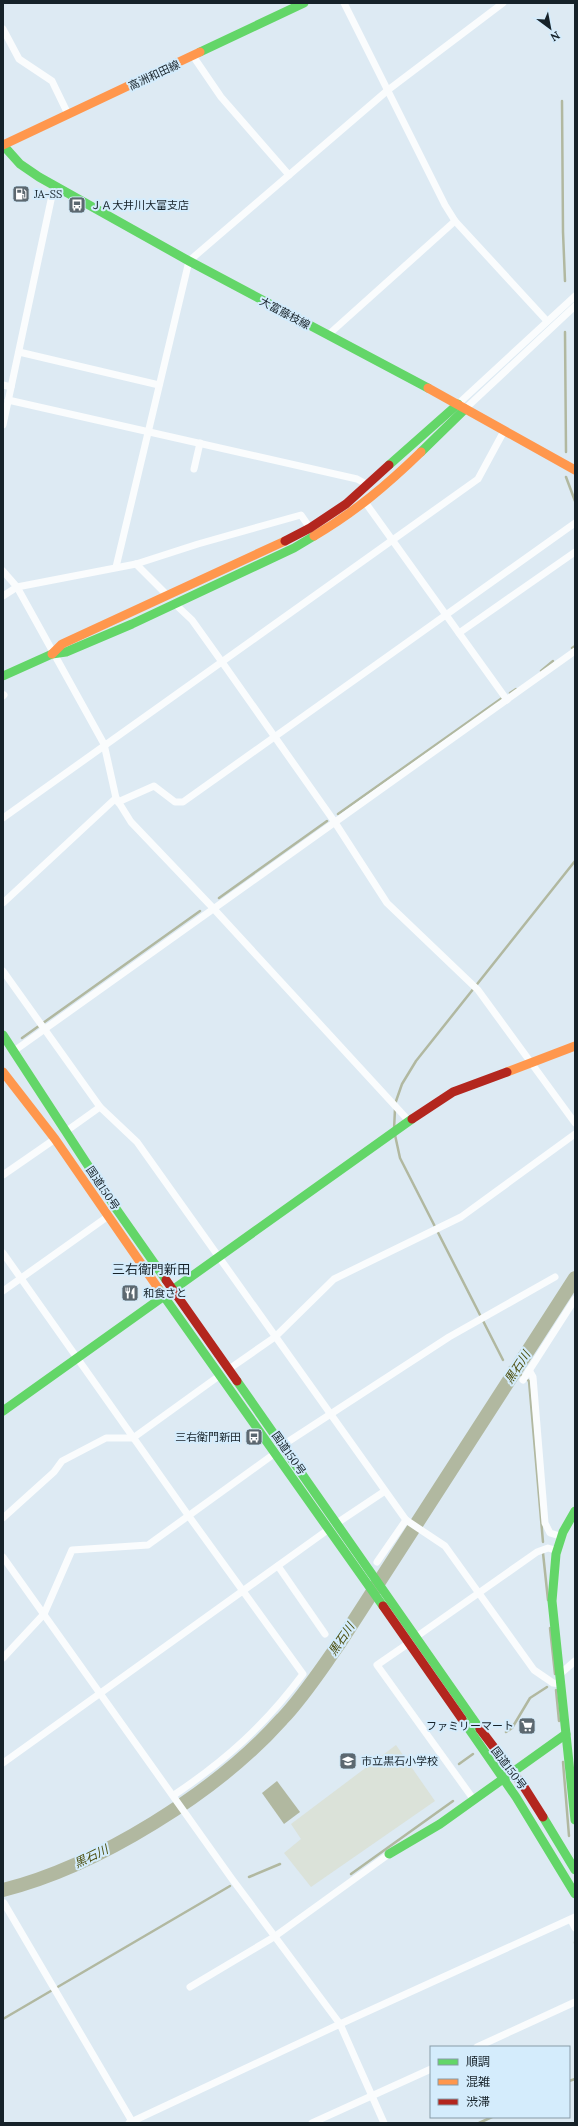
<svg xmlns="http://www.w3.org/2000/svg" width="578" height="2126" font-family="Lora,'Noto Sans JP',serif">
  <rect width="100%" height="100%" fill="#ddeaf3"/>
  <path fill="#dbe2d9" d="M 396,1745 L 435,1801 L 311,1887 L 284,1853 L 301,1839 L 291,1824 Z"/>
  <path fill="#b1b8a0" d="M 277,1781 L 300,1812 L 284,1824 L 262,1793 Z"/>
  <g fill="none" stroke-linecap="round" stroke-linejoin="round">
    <g stroke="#b1b8a0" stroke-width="2.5">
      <path d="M 562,101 L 563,232 L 565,281"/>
      <path d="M 565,332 L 566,452"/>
      <path d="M 566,477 L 575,501"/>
      <path d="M 572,648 L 575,646"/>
      <path d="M 541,671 L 553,661"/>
      <path d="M 510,693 L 516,689"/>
      <path d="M 338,814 L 502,698"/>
      <path d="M 219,898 L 327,821"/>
      <path d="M 22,1038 L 200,911"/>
      <path d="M 395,1104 L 402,1084 L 416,1061 L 575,861"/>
      <path d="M 394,1130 L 395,1109"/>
      <path d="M 395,1135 L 400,1158 L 503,1360"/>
      <path d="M 510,1367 L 529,1381 L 543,1542"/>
      <path d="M 543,1553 L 548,1600"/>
      <path d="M 550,1628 L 555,1674"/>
      <path d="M 556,1690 L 559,1721"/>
      <path d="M 506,1732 L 512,1728 L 530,1698 L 547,1687"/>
      <path d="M 563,1762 L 569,1836"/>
      <path d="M 459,1764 L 473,1754"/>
      <path d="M 351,1874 L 453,1801"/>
      <path d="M 249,1877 L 280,1864"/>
      <path d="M 575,1942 L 575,1943"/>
      <path d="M 3,2019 L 230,1886"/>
      <path d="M 569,2081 L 575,2079"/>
      <path d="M 479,2123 L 492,2117"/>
    </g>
    <path stroke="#b1b8a0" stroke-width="14" d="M 3,1890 C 98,1866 217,1792 282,1719 C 304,1696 321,1669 339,1644 L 575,1278"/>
    <g stroke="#fafcfd" stroke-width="7">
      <path d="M 344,3 L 445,205 L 455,221 L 547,321"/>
      <path d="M 3,29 L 19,59 L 52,81 L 68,114"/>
      <path d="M 193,56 L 221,97 L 289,175"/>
      <path d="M 328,335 L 455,221"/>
      <path d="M 19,352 L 159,385"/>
      <path d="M 3,385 L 11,387"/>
      <path d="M 8,400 L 357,479 L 368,485"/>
      <path d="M 458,404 L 575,296"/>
      <path d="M 465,409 L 575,306"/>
      <path d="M 3,425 L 54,186"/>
      <path d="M 194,469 L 200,443"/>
      <path d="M 365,502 L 507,700"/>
      <path d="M 136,564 L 167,595"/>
      <path d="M 116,567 L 189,261 L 388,90 L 503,3"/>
      <path d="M 3,571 L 17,587 L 104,744 L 116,798 L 131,822 L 213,908 L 409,1121"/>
      <path d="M 3,596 L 17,587 L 136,564 L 198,544 L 301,515 L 310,528"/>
      <path d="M 175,604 L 192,620 L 222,662 L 334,821 L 387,903 L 478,990 L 575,1123"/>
      <path d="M 459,633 L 575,552"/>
      <path d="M 3,696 L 4,695"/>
      <path d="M 118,802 L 154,786 L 175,802 L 183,802 L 575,523"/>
      <path d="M 3,818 L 478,479 L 504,431"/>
      <path d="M 3,903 L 116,798"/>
      <path d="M 3,971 L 100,1107 L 137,1142 L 406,1520 L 445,1546 L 534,1670 L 553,1683 L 561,1684"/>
      <path d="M 14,1051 L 575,651"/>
      <path d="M 65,1132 L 100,1107"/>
      <path d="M 3,1175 L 55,1139"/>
      <path d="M 3,1253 L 188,1515 L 303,1674 C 265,1725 226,1760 174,1795"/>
      <path d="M 3,1291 L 107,1217"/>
      <path d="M 229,1369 L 275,1337 L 334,1279 L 461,1217 L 575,1134"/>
      <path d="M 529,1370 L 533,1377 L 545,1523 L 550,1533 L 560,1536"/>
      <path d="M 523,1380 L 575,1299"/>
      <path d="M 283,1445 L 449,1337 L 555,1277"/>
      <path d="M 3,1518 L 54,1472 L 62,1461 L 106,1438 L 133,1438 L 219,1376"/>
      <path d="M 337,1523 L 385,1491"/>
      <path d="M 3,1557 L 232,1879 L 340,2024 L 384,2123"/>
      <path d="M 377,1562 L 406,1520"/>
      <path d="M 278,1566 L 325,1634"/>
      <path d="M 416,1637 L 537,1552 L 548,1548 L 555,1550"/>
      <path d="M 409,1643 L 377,1665 L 474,1800"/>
      <path d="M 3,1658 L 44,1614 L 72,1550 L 148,1545 L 274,1454"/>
      <path d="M 560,1674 L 575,1661"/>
      <path d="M 3,1763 L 329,1529"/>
      <path d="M 4,1903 L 133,2123"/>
      <path d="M 571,1920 L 575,1928"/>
      <path d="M 190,1987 L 274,1937 L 389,1854"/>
      <path d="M 477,2047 L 575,2002"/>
      <path d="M 129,2123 L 340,2024 L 575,1917"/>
      <path d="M 312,2123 L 431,2069"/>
    </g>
    <g stroke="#63d668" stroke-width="9">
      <path d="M 200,52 L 304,3"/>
      <path d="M 3,145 L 20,164 L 39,177 L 189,261 L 428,388"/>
      <path d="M 421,452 L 465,409"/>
      <path d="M 389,465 L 458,404"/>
      <path d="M 3,676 L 52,654 L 66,652 L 132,624 L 294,548 L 314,536"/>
      <path d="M 3,1035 L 117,1210 L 166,1280"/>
      <path d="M 158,1288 L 383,1606"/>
      <path d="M 237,1381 L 480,1729"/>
      <path d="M 3,1411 L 412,1119"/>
      <path d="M 575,1511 L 563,1532 L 556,1554 L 552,1601 L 575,1820"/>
      <path d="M 462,1719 L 516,1797 L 575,1894"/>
      <path d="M 543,1817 L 575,1870"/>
      <path d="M 389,1854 L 440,1824 L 566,1734"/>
    </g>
    <g stroke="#ff974d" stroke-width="9">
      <path d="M 3,145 L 200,52"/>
      <path d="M 428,388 L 575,470"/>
      <path d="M 314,536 C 355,512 387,485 421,452"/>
      <path d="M 52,654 L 62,644 L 285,541"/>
      <path d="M 3,1072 L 55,1139 L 158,1288"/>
      <path d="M 507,1072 L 575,1046"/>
    </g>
    <g stroke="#b3261e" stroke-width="9">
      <path d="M 285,541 L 310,528 L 346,504 L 389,465"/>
      <path d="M 412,1119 L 453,1092 L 507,1072"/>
      <path d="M 166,1280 L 237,1381"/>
      <path d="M 383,1606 L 462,1719"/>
      <path d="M 480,1729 L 524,1787 L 543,1817"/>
    </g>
  </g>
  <defs>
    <g id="fuel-square" transform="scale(0.9)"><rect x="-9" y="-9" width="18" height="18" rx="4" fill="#5c6870" stroke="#d4ecfc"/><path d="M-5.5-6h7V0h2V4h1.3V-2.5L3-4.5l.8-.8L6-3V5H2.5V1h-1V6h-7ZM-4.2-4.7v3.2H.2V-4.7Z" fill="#fff"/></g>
    <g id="bus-square" transform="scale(0.9)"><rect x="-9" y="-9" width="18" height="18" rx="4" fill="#5c6870" stroke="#d4ecfc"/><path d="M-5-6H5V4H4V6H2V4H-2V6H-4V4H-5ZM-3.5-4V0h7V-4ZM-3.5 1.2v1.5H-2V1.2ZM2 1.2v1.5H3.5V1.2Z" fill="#fff"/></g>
    <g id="restaurant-square" transform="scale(0.9)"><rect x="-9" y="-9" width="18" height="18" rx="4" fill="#5c6870" stroke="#d4ecfc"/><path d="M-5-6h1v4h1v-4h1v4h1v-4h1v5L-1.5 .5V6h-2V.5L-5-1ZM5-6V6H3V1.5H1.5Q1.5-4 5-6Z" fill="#fff"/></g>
    <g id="supermarket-square" transform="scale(0.9)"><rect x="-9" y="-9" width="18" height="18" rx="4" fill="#5c6870" stroke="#d4ecfc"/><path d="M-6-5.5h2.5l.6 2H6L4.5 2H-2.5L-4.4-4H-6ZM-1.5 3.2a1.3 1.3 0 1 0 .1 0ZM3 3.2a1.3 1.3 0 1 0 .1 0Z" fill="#fff"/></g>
    <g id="school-square" transform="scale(0.9)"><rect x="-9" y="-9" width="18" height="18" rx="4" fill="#5c6870" stroke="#d4ecfc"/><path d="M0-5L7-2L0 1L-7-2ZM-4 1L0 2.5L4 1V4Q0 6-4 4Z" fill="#fff"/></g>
  </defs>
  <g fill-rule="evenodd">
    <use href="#fuel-square" x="21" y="194"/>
    <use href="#bus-square" x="77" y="205"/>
    <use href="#restaurant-square" x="130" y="1293"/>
    <use href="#bus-square" x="254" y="1437"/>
    <use href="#supermarket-square" x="527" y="1726"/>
    <use href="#school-square" x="348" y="1761"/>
  </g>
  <g text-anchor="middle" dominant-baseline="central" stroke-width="4" stroke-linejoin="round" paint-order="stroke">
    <g font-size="11" fill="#162229" stroke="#d4ecfc">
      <text transform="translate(154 75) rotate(-25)">高洲和田線</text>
      <text transform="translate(285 313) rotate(28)">大富藤枝線</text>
      <text transform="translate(103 1188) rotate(56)">国道150号</text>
      <text transform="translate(289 1453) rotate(55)">国道150号</text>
      <text transform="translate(509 1768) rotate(53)">国道150号</text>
    </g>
    <g font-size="11" fill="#162229" stroke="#d4ecfc" text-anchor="start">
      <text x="34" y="194">JA-SS</text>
      <text x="90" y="205">ＪＡ大井川大富支店</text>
      <text x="143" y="1293">和食さと</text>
      <text x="241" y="1437" text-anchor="end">三右衛門新田</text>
      <text x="514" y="1726" text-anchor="end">ファミリーマート</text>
      <text x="361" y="1761">市立黒石小学校</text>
    </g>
    <g font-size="12" font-style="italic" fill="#4d5011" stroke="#d4ecfc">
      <text transform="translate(517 1367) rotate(-57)">黒石川</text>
      <text transform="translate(341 1639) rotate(-56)">黒石川</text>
      <text transform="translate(91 1856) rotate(-26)">黒石川</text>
    </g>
    <g font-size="13" fill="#162229" stroke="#d4ecfc">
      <text x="151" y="1269">三右衛門新田</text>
    </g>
  </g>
  <rect width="578" height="2126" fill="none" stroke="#162229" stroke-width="8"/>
  <rect x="430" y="2046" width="140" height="72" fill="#d4ecfc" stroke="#889ba8"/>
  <rect x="438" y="2059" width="20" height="6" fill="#63d668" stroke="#889ba8"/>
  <text x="466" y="2066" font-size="12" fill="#162229">順調</text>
  <rect x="438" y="2079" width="20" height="6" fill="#ff974d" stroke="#889ba8"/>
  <text x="466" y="2086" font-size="12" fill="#162229">混雑</text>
  <rect x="438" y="2099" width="20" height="6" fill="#b3261e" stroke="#889ba8"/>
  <text x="466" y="2106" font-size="12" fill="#162229">渋滞</text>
  <g transform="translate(550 28) rotate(148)" stroke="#d4ecfc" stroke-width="3" paint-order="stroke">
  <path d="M0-3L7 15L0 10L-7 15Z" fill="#162229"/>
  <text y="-6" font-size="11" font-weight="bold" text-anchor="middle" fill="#162229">N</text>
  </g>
</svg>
